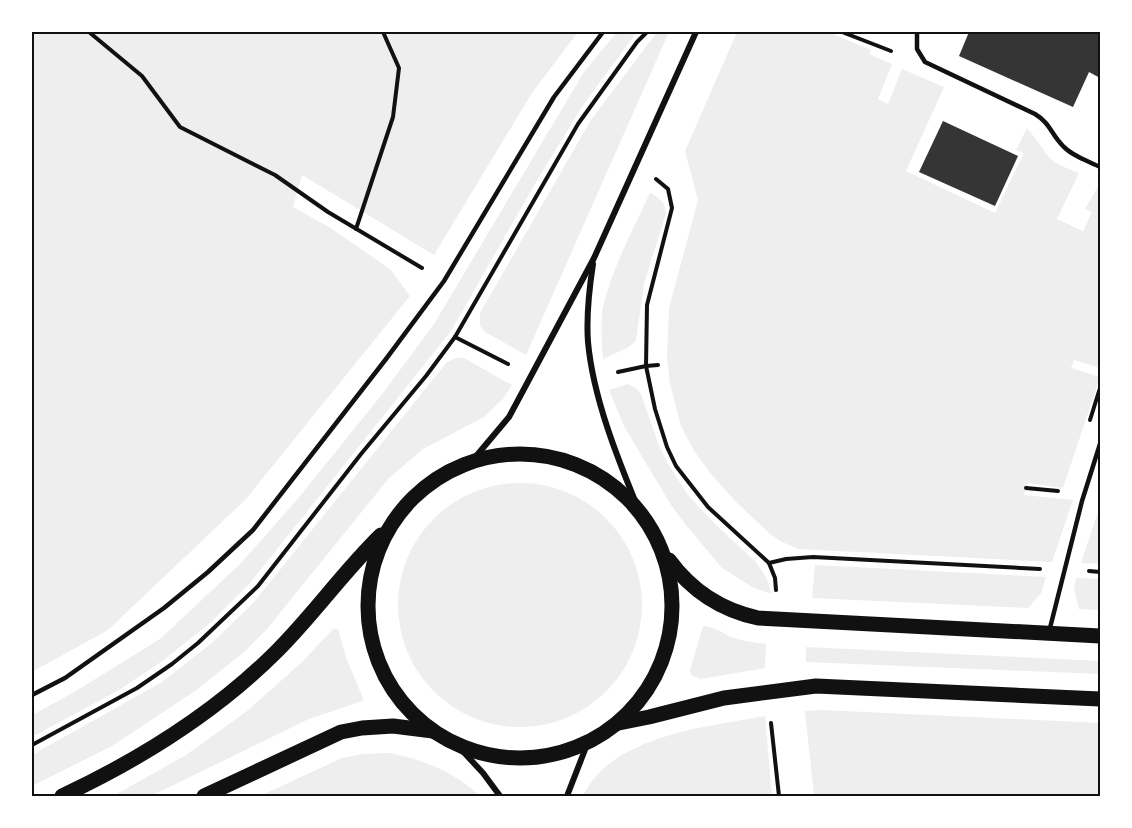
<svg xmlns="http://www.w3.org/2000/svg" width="1132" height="828" font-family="Overpass,sans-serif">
  <rect width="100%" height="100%" fill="#fff"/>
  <g fill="#eee">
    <path d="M 32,32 L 578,32 L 532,93 L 434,255 L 302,175 L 293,207 L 329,227 L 390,269 L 410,296 L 246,499 L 108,630 L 32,672 Z"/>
    <path d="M 617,32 L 637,32 L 583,105 L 536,182 L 451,331 L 250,583 L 209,624 L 161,662 L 119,690 L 32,737 L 32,715 L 76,691 L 160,639 L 240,564 L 296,501 L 383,393 L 434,324 L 584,72 Z"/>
    <path d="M 662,32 L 669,32 L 526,355 L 485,332 L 480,326 L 480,313 L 591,120 L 648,44 L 656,34 Z"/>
    <path d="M 737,32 L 828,32 L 871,50 L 869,54 L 892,64 L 878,99 L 888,104 L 902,69 L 944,87 L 906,171 L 995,213 L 1024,153 L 1016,150 L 1027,128 C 1035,137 1041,147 1048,156 C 1055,165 1070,169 1079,173 L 1057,219 L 1083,231 L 1092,212 L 1085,209 L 1100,183 L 1100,368 L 1074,360 L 1071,368 L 1100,377 L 1063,488 L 1028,483 L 1024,495 L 1073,500 L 1052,562 L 799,549 L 782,542 L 770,534 L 736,502 L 711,474 L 694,451 L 681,426 L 670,384 L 667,357 L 669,308 L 698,200 L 685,151 Z"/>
    <path d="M 650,193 C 660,198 665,202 666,213 L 644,284 L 636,340 L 629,347 L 603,359 C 602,342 600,324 603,307 C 612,268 633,230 650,193 Z"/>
    <path d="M 456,358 L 464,358 L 512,385 L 502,400 L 484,417 L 423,449 L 389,478 L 267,629 L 243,653 L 195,691 L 112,746 L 32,786 L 32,755 L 162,682 L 213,642 L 254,602 L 447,362 Z"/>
    <path d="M 628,384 L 637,389 L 641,394 L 658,443 L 668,464 L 688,495 L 715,524 L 756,562 L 768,581 L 771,594 L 752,587 L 722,568 L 685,524 L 671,505 L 624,426 L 609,390 Z"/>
    <circle cx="520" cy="605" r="122"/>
    <path d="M 1100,506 L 1100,564 L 1081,563 Z"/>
    <path d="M 815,565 L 1046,577 L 1041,593 L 1028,608 L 812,598 Z"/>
    <path d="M 1076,578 L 1100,579 L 1100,610 L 1079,609 L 1074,589 Z"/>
    <path d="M 703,626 C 714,626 722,633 731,637 C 743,641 754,643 766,644 L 765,668 L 700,679 L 691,675 L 690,670 Z"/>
    <path d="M 333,629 L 338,629 L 347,660 L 363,698 L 362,701 L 309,719 L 151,796 L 113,796 L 186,755 L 247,711 L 302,662 Z"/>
    <path d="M 806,647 L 1100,661 L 1100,674 L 806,662 Z"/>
    <path d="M 822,710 L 1100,723 L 1100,796 L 814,796 L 805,711 Z"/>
    <path d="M 765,716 L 772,796 L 583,796 C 612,735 706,727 765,716 Z"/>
    <path d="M 390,753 C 427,761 452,771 480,796 L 260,796 L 342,758 L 363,754 Z"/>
  </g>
  <g fill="#353535">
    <path d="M 969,32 L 1100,32 L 1100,78 L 1089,72 L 1073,107 L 959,56 Z"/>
    <path d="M 943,121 L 1018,156 L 995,206 L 919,172 Z"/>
  </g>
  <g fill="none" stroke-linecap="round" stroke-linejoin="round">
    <g stroke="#111" stroke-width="4">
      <path d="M 89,32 L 142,76 L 180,127 L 275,175 L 328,212 L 422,268"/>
      <path d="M 842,32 L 891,51"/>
      <path d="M 656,179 L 668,189 L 672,208 L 647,305 L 646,366 L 655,409 L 667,447 L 676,466 L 708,507 L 769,563 L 775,578 L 776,590"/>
      <path d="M 356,229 L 393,117 L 399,68 L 383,32"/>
      <path d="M 455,337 L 508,364"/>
      <path d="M 618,372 L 646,366 L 658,365"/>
      <path d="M 1090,420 L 1100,388"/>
      <path d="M 1026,488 L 1058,491"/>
      <path d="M 769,563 L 786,559 L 813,557 L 1040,569"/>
      <path d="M 1089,571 L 1100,572"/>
      <path d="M 771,723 L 779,796"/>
      <path d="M 32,745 L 137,688 L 172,664 L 198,643 L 258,586 L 361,454 L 426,376 L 455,337 L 578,124 L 637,42 L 647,32"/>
    </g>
    <g stroke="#111" stroke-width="4.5">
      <path d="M 917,32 L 917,49 L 925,62 L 1035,114 C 1050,123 1051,134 1063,146 C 1072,156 1088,161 1100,167"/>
      <path d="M 1049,632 L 1082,501 L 1100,444"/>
      <path d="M 32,695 L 65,678 L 164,608 L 208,572 L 253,530 L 386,359 L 444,281 L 554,97 L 603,32"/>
    </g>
    <g stroke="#111" stroke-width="6">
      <path d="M 593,264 C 589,290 586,315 588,342 C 593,397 617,457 638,508"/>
      <path d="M 472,461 L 509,417 L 594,258 L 696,32"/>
      <path d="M 457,745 L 483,773 L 500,796"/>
      <path d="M 567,796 L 588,742"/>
    </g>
    <g stroke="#111" stroke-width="15">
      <circle cx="520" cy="606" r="152"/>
      <path d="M 669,560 C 691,590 721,610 758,618 L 1100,636"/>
      <path d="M 619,723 L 649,717 L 724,698 L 816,686 L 1100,699"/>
      <path d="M 62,796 C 141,759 215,713 277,651 C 314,614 344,571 381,535"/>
      <path d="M 204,796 L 341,732 L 362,728 L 393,726 L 433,731"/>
    </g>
  </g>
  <rect width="1132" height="828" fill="none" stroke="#ffffff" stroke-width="66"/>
  <rect x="33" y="33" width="1066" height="762" fill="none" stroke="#111" stroke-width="2"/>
</svg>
